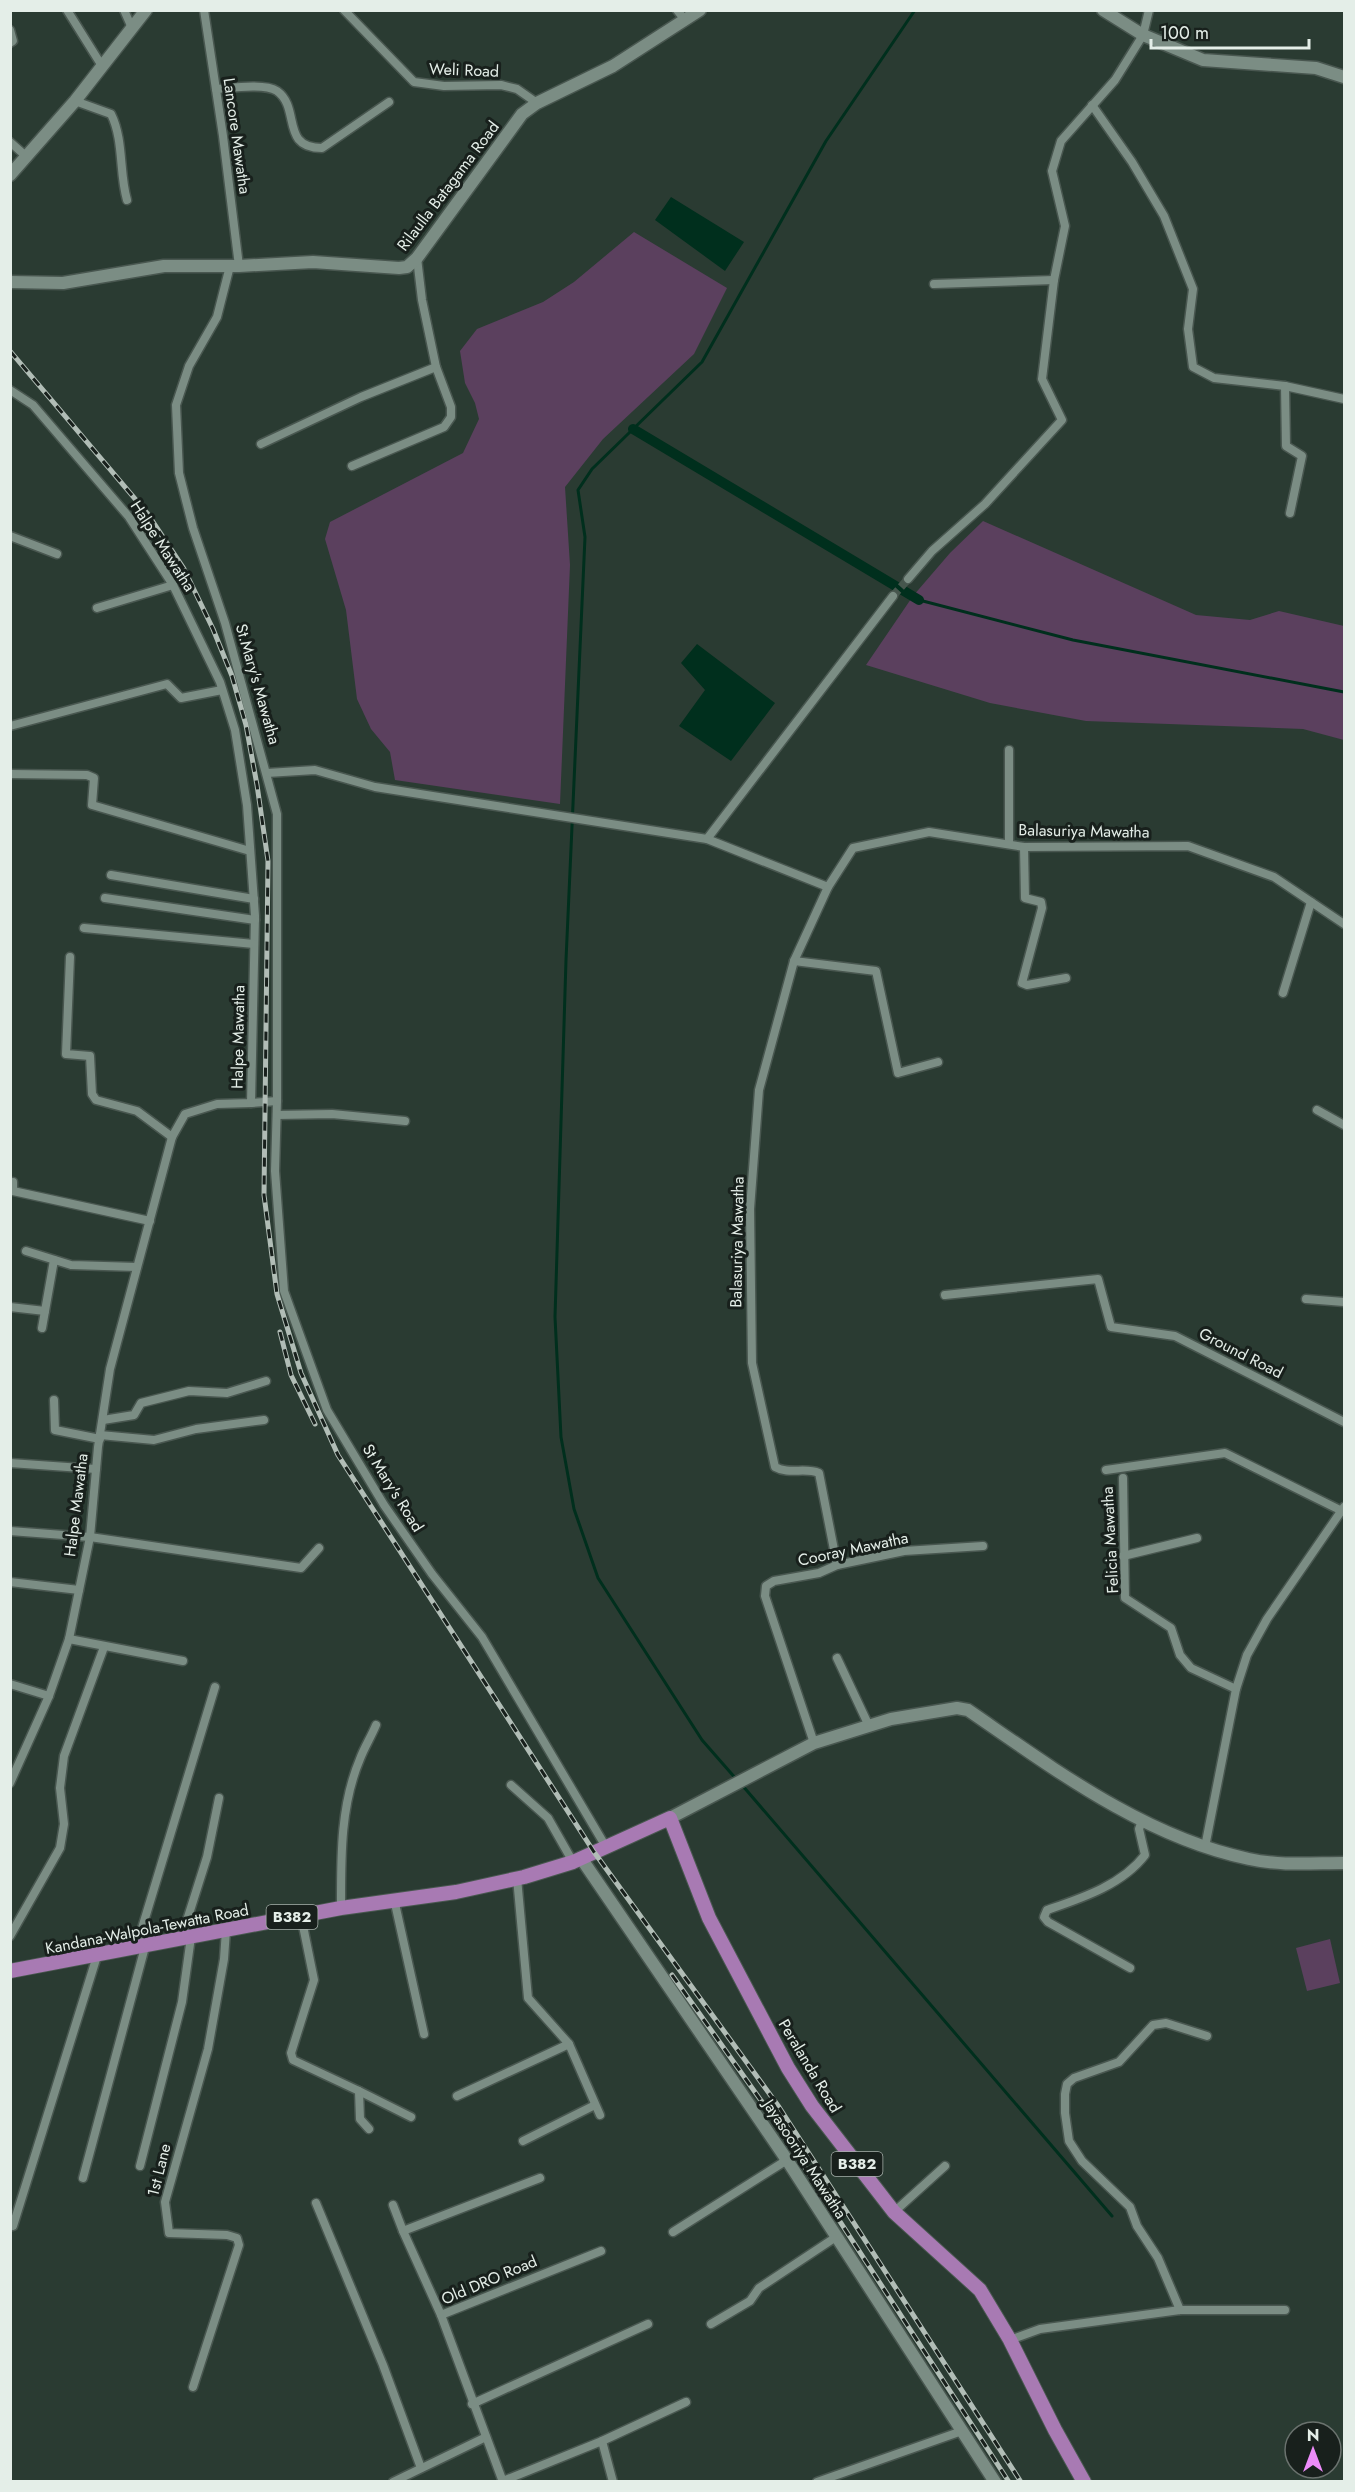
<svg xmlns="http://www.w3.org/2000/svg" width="1355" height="2492" font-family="Jost,sans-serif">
  <rect width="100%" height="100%" fill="#2a3b32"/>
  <g fill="#5b405e">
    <path d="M 634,232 L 727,288 L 694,354 L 603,439 L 565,487 L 570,565 L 560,804 L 395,780 L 390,752 L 371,729 L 357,699 L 346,610 L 325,539 L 330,522 L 463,453 L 479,419 L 475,403 L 465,383 L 460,351 L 477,329 L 543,302 L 574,282 Z"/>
    <path d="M 983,521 L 1196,615 L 1250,620 L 1279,611 L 1344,626 L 1344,740 L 1303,729 L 1086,721 L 990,703 L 866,665 L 913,596 L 950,553 Z"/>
    <path d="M 1330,1939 L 1340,1983 L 1307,1991 L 1296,1948 Z"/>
  </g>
  <g fill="#002f1d">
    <path d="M 671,197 L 744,242 L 725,271 L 655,220 Z"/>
    <path d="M 697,644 L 775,703 L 731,761 L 679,726 L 705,690 L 681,663 Z"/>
  </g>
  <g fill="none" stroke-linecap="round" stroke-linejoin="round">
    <g stroke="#002f1d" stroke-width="3">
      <path d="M 919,600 L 1073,640 L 1344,692"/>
      <path d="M 737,1780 L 702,1740 L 598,1578 L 574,1509 L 561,1437 L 555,1317 L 566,960 L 585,537 L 578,490 L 592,469 L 702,362 L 826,141 L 915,10"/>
      <path d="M 742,1785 L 1112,2216"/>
    </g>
    <path stroke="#002f1d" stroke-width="10" d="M 633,429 L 919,600"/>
    <path stroke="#46564d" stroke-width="8" stroke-dasharray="8 4" stroke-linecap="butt" d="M 893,596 L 908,579"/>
    <g stroke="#495750" stroke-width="11">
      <g id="street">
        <path d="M 67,10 L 102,66"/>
        <path d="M 124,10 L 132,28"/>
        <path d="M 204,10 L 223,136 L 239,266"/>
        <path d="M 344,10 L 414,82 L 444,86 L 501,85 L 517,89 L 537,103"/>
        <path d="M 677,10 L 685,20"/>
        <path d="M 10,30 L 13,41 L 10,43"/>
        <path d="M 216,89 C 231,88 265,83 277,91 C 301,108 280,148 322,148 L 389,102"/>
        <path d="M 75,101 L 111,114 C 124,140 119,173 127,200"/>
        <path d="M 1092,105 L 1132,162 L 1164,216 L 1193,289 L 1188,329 L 1193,367 L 1214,378 L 1285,386 L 1344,399"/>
        <path d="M 10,142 L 27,157"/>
        <path d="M 230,266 L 217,317 L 189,366 L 176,405 L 179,473 L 193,528 L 225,623 L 277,814 L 277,1101 L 275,1171 L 284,1291 L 327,1410 L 384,1505 L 432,1574 L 482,1637 L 606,1847"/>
        <path d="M 934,284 L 1054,280"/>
        <path d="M 1285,386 L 1286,446 L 1302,456 L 1290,513"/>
        <path d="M 10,390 L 33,405 L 129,517 L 173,585 L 220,682 L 235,730 L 247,805 L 255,916 L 251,1103 L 217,1104 L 185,1114 L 172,1137 L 110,1369 L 98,1447 L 90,1537 L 69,1639 L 49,1696 L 10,1783"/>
        <path d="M 261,444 L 361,397 L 436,367"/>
        <path d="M 352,466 L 444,427 L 451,417 L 451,407 L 436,367 L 422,300 L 417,258"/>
        <path d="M 10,536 L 57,554"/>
        <path d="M 908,579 L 932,551 L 985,504 L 1062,420 L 1042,379 L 1054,280 L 1065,226 L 1052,171 L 1061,141 L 1115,80 L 1143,35 L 1149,10"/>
        <path d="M 97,608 L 173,585"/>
        <path d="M 10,726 L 167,684 L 181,698 L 222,690"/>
        <path d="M 1009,750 L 1009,844"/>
        <path d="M 267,773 L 315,770 L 375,787 L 707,839 L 893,596"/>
        <path d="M 10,774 L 87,775 L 94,778 L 92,805 L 250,851"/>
        <path d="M 707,839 L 828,887 L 853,848 L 929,832 L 1024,847 L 1188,846 L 1274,877 L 1344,924"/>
        <path d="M 1024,847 L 1025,898 L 1041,902 L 1042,908 L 1022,983 L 1027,985 L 1066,978"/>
        <path d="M 111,875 L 254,899"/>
        <path d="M 828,887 L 794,961 L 759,1090 L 750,1209 L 752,1363 L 775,1467 C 789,1475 805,1467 819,1473 L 837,1565"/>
        <path d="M 105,898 L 255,920"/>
        <path d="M 84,928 L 254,944"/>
        <path d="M 70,957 L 66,1054 L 90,1056 L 92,1094 L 96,1100 L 137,1111 L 172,1137"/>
        <path d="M 794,961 L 876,971 L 898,1073 L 938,1062"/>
        <path d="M 1283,993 L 1311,902"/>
        <path d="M 251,1103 L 277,1101"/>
        <path d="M 1317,1110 L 1344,1125"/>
        <path d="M 277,1115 L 332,1114 L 405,1121"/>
        <path d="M 13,1182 L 13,1191 L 150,1221"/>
        <path d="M 26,1251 L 71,1265 L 137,1267"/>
        <path d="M 945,1295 L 1098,1279 L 1111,1327 L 1175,1336 L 1344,1422"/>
        <path d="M 1306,1299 L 1344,1302"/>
        <path d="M 10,1307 L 45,1311"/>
        <path d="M 42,1328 L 54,1260"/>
        <path d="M 54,1400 L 55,1430 L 100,1439"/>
        <path d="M 103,1420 L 134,1415 L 141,1403 L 189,1391 L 227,1393 L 266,1381"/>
        <path d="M 100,1435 L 154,1440 L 196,1429 L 264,1420"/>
        <path d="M 10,1463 L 96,1469"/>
        <path d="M 1106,1470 L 1225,1453 L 1342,1511"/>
        <path d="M 1123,1478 L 1125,1598 L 1171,1628 L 1180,1655 L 1191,1668 L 1236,1689"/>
        <path d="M 10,1531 L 90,1537 L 301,1568 L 319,1548"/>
        <path d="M 1123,1556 L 1197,1538"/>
        <path d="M 10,1582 L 79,1590"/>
        <path d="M 69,1639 L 183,1661"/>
        <path d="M 837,1658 L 869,1726"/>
        <path d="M 10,1684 L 49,1696"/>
        <path d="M 814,1743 L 765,1596 L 766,1586 L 774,1581 L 819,1573 L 837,1565 L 904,1551 L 983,1546"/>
        <path d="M 511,1785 L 548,1818 L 573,1862"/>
        <path d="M 1205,1847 L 1236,1689 L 1247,1655 L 1267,1619 L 1344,1507"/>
        <path d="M 394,1899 L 424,2034"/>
        <path d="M 341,1908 C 341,1859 340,1806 360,1759 C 364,1748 371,1737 376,1725"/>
        <path d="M 301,1916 L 314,1980 L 291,2053 L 293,2060 L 359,2091 L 360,2119 L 369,2129"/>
        <path d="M 10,1936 L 60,1848 L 64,1824 L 60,1788 L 64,1756 L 104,1647"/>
        <path d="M 181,1939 L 207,1857 L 219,1798"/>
        <path d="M 136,1948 L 215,1687"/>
        <path d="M 1130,1968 L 1048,1922 L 1044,1917 L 1047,1910 C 1082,1898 1122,1885 1145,1855 L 1139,1829 L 1142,1821"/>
        <path d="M 569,2044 L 600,2115"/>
        <path d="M 359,2091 L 411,2117"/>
        <path d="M 457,2096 L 569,2044 L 528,1998 L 517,1878"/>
        <path d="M 523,2141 L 595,2105"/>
        <path d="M 140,2166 L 182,2002 L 191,1937"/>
        <path d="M 83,2178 L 145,1947"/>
        <path d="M 316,2203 L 383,2365 L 421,2468"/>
        <path d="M 393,2205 L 403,2231"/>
        <path d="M 894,2212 L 945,2166"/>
        <path d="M 13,2226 L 97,1956"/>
        <path d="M 673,2232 L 787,2160"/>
        <path d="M 1180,2310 L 1158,2258 L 1137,2226 L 1130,2207 L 1082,2161 L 1069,2141 L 1065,2113 L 1065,2094 L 1067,2084 L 1074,2078 L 1119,2062 L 1153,2025 L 1166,2023 L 1207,2036"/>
        <path d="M 441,2315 L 403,2231 L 540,2178"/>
        <path d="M 711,2324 L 750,2301 L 759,2288 L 836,2237"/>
        <path d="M 1010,2340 L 1040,2329 L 1180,2310 L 1285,2310"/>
        <path d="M 193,2387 L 239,2245 L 237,2238 L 227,2235 L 169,2233 L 165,2202 L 208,2049 L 224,1959 L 226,1930"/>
        <path d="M 472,2404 L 648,2324"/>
        <path d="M 602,2441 L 686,2402"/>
        <path d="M 503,2481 L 602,2441 L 613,2482"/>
        <path d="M 393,2482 L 486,2437"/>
        <path d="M 503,2482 L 441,2315 L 601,2251"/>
        <path d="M 817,2482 L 962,2431"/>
      </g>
    </g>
    <g stroke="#495750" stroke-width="15">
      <g id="secondary">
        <path d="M 1103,10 L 1143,35 L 1203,60 L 1316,68 L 1344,77"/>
        <path d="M 10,175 L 75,101 L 146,10"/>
        <path d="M 10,282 L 63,283 L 164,266 L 239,266 L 313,262 L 399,268 L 407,267 L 417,258 L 522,114 L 537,103 L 613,66 L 700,10"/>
        <path d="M 670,1818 L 814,1743 L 891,1719 L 957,1708 L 968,1710 C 1054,1769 1144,1837 1249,1859 C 1280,1866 1313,1863 1344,1863"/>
        <path d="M 581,1858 L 787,2160 L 995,2482"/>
      </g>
    </g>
    <g stroke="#495750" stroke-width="16">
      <path id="primary" d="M 10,1971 L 341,1908 L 456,1892 L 524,1877 L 573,1862 L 670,1818 L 709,1918 L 788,2068 L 812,2106 L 894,2212 L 980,2290 L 1010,2340 L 1055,2430 L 1084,2482"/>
    </g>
    <use href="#street" stroke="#7b8d84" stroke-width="8"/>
    <use href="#secondary" stroke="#7b8d84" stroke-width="12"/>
    <use href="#primary" stroke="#a87ab3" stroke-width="14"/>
    <g stroke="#b1bdb6" stroke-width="5">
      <g id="rail">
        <path d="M 10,351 L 147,513 L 184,569 L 213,629 L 232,676 L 246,725 L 257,785 L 268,861 L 264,1195 L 277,1294 L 301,1373 L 338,1455 L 594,1852 L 779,2107 L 1021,2482"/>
        <path d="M 280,1332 L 291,1375 L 315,1424"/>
        <path d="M 672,1975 L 767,2109 L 1009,2482"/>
      </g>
    </g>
    <use href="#rail" stroke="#18201c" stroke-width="3" stroke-dasharray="9" stroke-linecap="butt"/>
  </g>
  <g text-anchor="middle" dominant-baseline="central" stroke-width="6" stroke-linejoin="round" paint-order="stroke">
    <g fill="#18201c" stroke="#a7b0ab" stroke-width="1.5">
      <rect x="266.5" y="1905" width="51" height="24" rx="4.5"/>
      <rect x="831.5" y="2152" width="51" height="24" rx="4.5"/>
    </g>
    <g font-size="15" font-weight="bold" fill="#e4eee8">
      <text x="292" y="1917">B382</text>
      <text x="857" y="2164">B382</text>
    </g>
    <g font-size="16" fill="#e4eee8" stroke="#18201c">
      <text transform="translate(464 70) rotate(2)">Weli Road</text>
      <text transform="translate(237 136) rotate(82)">Lancore Mawatha</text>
      <text transform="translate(448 186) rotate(-53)">Rilaulla Batagama Road</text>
      <text transform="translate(163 546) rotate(57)">Halpe Mawatha</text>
      <text transform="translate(258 684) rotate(74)">St.Mary's Mawatha</text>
      <text transform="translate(1084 831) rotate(1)">Balasuriya Mawatha</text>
      <text transform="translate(238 1037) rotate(-89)">Halpe Mawatha</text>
      <text transform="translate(737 1242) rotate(-89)">Balasuriya Mawatha</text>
      <text transform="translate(1241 1353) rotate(27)">Ground Road</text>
      <text transform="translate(393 1488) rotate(58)">St Mary's Road</text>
      <text transform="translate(76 1505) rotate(-83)">Halpe Mawatha</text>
      <text transform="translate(1110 1540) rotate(-93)">Felicia Mawatha</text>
      <text transform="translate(853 1549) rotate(-12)">Cooray Mawatha</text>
      <text transform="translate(147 1929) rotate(-11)">Kandana-Walpola-Tewatta Road</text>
      <text transform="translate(810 2066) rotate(59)">Peralanda Road</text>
      <text transform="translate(805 2159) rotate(57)">Jayasooriya Mawatha</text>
      <text transform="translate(159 2170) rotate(-76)">1st Lane</text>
      <text transform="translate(489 2280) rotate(-23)">Old DRO Road</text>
    </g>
  </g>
  <rect width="1355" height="2492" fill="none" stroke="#e4eee8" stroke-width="24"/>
  <g transform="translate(1313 2450)"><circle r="28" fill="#18201c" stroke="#6a726e" stroke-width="1.5"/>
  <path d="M0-4.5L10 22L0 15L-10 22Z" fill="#ed8cfa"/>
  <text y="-9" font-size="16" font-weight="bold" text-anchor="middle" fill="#e4eee8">N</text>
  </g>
  <path d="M1151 39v9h158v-9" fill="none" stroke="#e4eee8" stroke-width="3"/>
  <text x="1160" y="39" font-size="18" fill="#e4eee8" stroke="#18201c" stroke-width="4.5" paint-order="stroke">100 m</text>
</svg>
